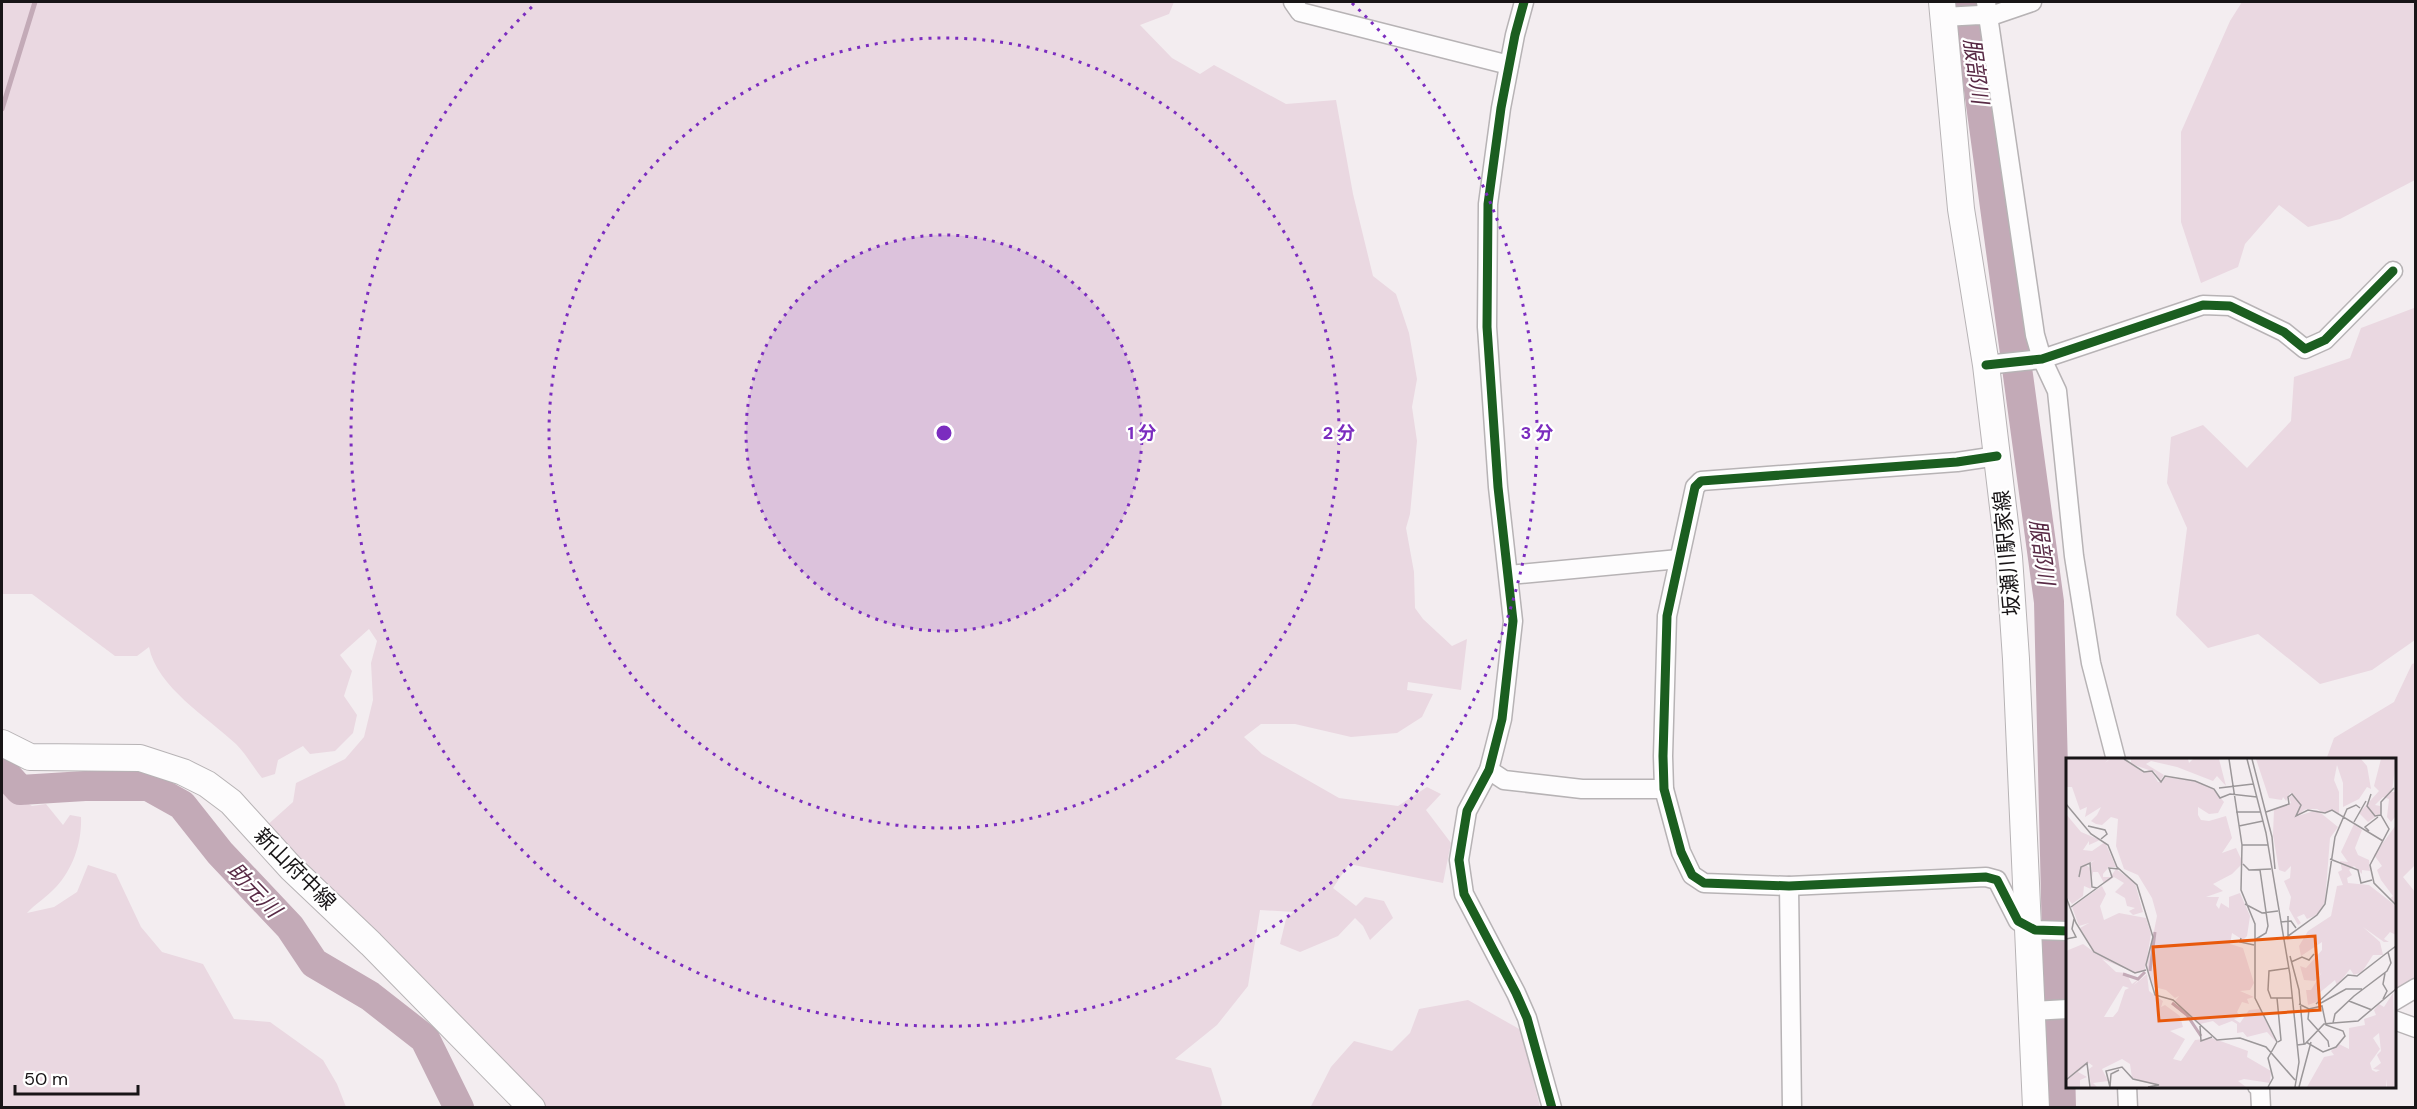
<svg xmlns="http://www.w3.org/2000/svg" width="2417" height="1109" font-family="'DM Sans','Noto Sans JP',sans-serif">
  <rect width="100%" height="100%" fill="#f3edf0"/>
  <g fill="#ead8e1">
    <path d="M 2,2 L 1174,2 L 1169,14 L 1140,25 L 1172,58 L 1200,74 L 1214,65 L 1286,104 L 1336,100 L 1353,194 L 1373,276 L 1396,294 L 1409,333 L 1417,379 L 1412,407 L 1417,441 L 1410,514 L 1406,528 L 1414,572 L 1415,608 L 1423,619 L 1452,646 L 1467,639 L 1461,690 L 1408,682 L 1407,690 L 1433,694 L 1422,717 L 1397,733 L 1351,737 L 1295,724 L 1261,724 L 1244,737 L 1262,754 L 1339,798 L 1398,806 L 1427,787 L 1441,794 L 1426,810 L 1451,843 L 1443,883 L 1349,864 L 1333,888 L 1356,906 L 1365,897 L 1384,901 L 1393,918 L 1370,940 L 1363,926 L 1355,918 L 1338,936 L 1300,952 L 1280,944 L 1286,919 L 1294,912 L 1260,910 L 1248,986 L 1217,1025 L 1175,1059 L 1211,1068 L 1222,1102 L 1221,1107 L 543,1107 L 264,828 L 293,802 L 296,783 L 345,759 L 364,737 L 373,700 L 371,663 L 377,641 L 369,629 L 340,655 L 352,671 L 344,696 L 357,715 L 353,733 L 335,751 L 310,754 L 303,746 L 278,760 L 275,774 L 262,778 C 253,767 246,754 236,744 C 207,717 157,687 149,647 L 137,656 L 115,656 L 32,594 L 2,594 Z"/>
    <path d="M 2242,2 L 2415,2 L 2415,180 L 2340,219 L 2308,227 L 2279,205 L 2245,244 L 2238,267 L 2201,283 L 2181,222 L 2181,132 L 2230,21 Z"/>
    <path d="M 2415,304 L 2415,640 L 2372,670 L 2320,684 L 2258,634 L 2208,648 L 2176,615 L 2187,528 L 2167,483 L 2171,437 L 2203,425 L 2247,468 L 2291,421 L 2294,377 L 2350,358 L 2361,328 L 2414,308 Z"/>
    <path d="M 2415,663 L 2415,865 L 2403,877 L 2415,892 L 2415,982 L 2395,994 L 2394,760 L 2326,760 L 2334,738 L 2394,702 L 2412,664 Z"/>
    <path d="M 2,787 L 32,806 L 46,804 L 63,825 L 70,815 L 81,817 C 82,842 73,869 56,887 C 47,897 35,904 27,913 L 54,907 L 77,892 L 88,865 L 116,874 L 141,927 L 162,952 L 203,964 L 234,1019 L 270,1022 L 323,1060 L 337,1084 L 346,1107 L 2,1107 Z"/>
    <path d="M 1468,1000 L 1521,1030 L 1540,1107 L 1310,1108 L 1331,1067 L 1354,1041 L 1392,1051 L 1410,1033 L 1419,1009 Z"/>
  </g>
  <g fill="none" stroke-linecap="round" stroke-linejoin="round">
    <path stroke="#c3aab7" stroke-width="5" d="M 2,109 L 35,2"/>
    <g stroke="#c3aab7" stroke-width="30">
      <path d="M 1967,2 L 2049,602 L 2061,1108"/>
      <path d="M 2,770 L 20,790 L 85,786 L 148,786 L 182,805 L 220,853 L 290,927 L 314,963 L 370,996 L 425,1039 L 459,1108"/>
    </g>
    <g stroke="#b7b3b5" stroke-width="21">
      <g id="street">
        <path d="M 1293,2 L 1300,12 L 1509,65"/>
        <path d="M 1524,2 L 1515,35 L 1501,108 L 1488,204 L 1487,327 L 1498,487 L 1513,621 L 1502,719 L 1489,770 L 1467,811 L 1459,860 L 1464,894 L 1516,993 L 1527,1018 L 1552,1108"/>
        <path d="M 1986,2 L 2035,335 L 2042,359 L 2057,391 L 2074,556 L 2091,663 L 2116,760"/>
        <path d="M 1943,17 L 1980,15 L 1988,17 L 2032,2"/>
        <path d="M 1986,365 L 2042,359 L 2203,305 L 2230,306 L 2284,332 L 2305,349 L 2325,340 L 2393,271"/>
        <path d="M 1997,456 L 1957,462 L 1701,481 L 1695,487 L 1667,616 L 1663,756 L 1664,789 L 1681,852 L 1692,875 L 1704,883 L 1789,886 L 1986,877 L 1997,880 L 2018,921 L 2035,930 L 2068,931"/>
        <path d="M 1509,575 L 1679,559"/>
        <path d="M 1489,770 L 1504,780 L 1582,789 L 1664,789"/>
        <path d="M 1789,886 L 1792,1108"/>
        <path d="M 2394,1001 L 2416,988"/>
        <path d="M 2032,1011 L 2068,1009"/>
        <path d="M 2394,1020 L 2416,1028"/>
        <path d="M 2127,1086 L 2128,1108"/>
        <path d="M 2257,1086 L 2260,1088 L 2261,1108"/>
      </g>
    </g>
    <g stroke="#b7b3b5" stroke-width="28">
      <g id="secondary">
        <path d="M 1942,2 L 1961,209 L 1986,365 L 2009,557 L 2016,659 L 2036,1108"/>
        <path d="M 2,743 L 30,757 L 140,758 L 183,772 L 207,784 L 231,802 L 291,868 L 371,944 L 532,1108"/>
      </g>
    </g>
    <use href="#street" stroke="#fdfcfd" stroke-width="18"/>
    <use href="#secondary" stroke="#fdfcfd" stroke-width="26"/>
    <g stroke="#fff" stroke-width="13">
      <g id="cycleway">
        <path d="M 1524,2 L 1515,35 L 1501,108 L 1488,204 L 1487,327 L 1498,487 L 1513,621 L 1502,719 L 1489,770 L 1467,811 L 1459,860 L 1464,894 L 1516,993 L 1527,1018 L 1552,1108"/>
        <path d="M 1986,365 L 2042,359 L 2203,305 L 2230,306 L 2284,332 L 2305,349 L 2325,340 L 2393,271"/>
        <path d="M 1997,456 L 1957,462 L 1701,481 L 1695,487 L 1667,616 L 1663,756 L 1664,789 L 1681,852 L 1692,875 L 1704,883 L 1789,886 L 1986,877 L 1997,880 L 2018,921 L 2035,930 L 2068,931"/>
      </g>
    </g>
    <use href="#cycleway" stroke="#1b5e20" stroke-width="9"/>
  </g>
  <circle cx="944" cy="433" r="198" fill="#7b2cbf" fill-opacity=".12"/>
  <g fill="none" stroke="#7b2cbf" stroke-width="3" stroke-dasharray="3 6">
    <circle cx="944" cy="433" r="198"/>
    <circle cx="944" cy="433" r="395"/>
    <path d="M1352 3A593 593 0 1 1 536 3"/>
  </g>
  <g text-anchor="middle" dominant-baseline="central" stroke-width="4.5" stroke-linejoin="round" paint-order="stroke">
    <g font-size="21" fill="#181517" stroke="#fff">
      <text transform="translate(2007 553) rotate(-95)">坂瀬川駅家線</text>
      <text transform="translate(295 869) rotate(45)">新山府中線</text>
    </g>
    <g font-size="22" font-style="italic" fill="#582a45" stroke="#fff">
      <text transform="translate(1976 71) rotate(82)">服部川</text>
      <text transform="translate(2042 552) rotate(82)">服部川</text>
      <text transform="translate(254 890) rotate(46)">助元川</text>
    </g>
  </g>
  <g transform="translate(2066 758)">
    <rect width="330" height="330" fill="#f3edf0"/>
    <path d="M 0,1 L 43,1 L 39,5 L 44,1 L 58,1 L 78,15 L 83,12 L 65,6 L 65,1 L 122,1 L 123,5 L 127,1 L 153,1 L 160,28 L 151,18 L 147,23 L 111,9 L 85,3 L 80,6 L 98,17 L 94,23 L 89,14 L 85,12 L 92,24 L 96,24 L 99,19 L 129,23 L 147,31 L 158,44 L 152,55 L 143,56 L 132,49 L 132,57 L 135,62 L 143,63 L 160,58 L 166,80 L 156,95 L 170,90 L 177,105 L 166,116 L 147,126 L 157,133 L 140,139 L 153,139 L 150,147 L 153,151 L 155,145 L 163,150 L 163,139 L 174,135 L 184,158 L 181,178 L 177,182 L 166,175 L 164,186 L 177,190 L 188,225 L 184,232 L 174,233 L 188,239 L 181,241 L 183,246 L 176,244 L 171,254 L 175,259 L 168,261 L 174,265 L 183,252 L 194,251 L 210,284 L 201,274 L 181,279 L 177,274 L 171,275 L 171,266 L 166,263 L 153,268 L 147,263 L 134,266 L 109,243 L 113,238 L 109,240 L 100,232 L 88,229 L 81,208 L 91,158 L 86,140 L 72,117 L 58,111 L 50,88 L 52,61 L 45,59 L 36,67 L 30,66 L 25,63 L 31,57 L 35,49 L 19,59 L 21,49 L 14,52 L 6,29 L 0,29 ZM 190,1 L 295,1 L 301,8 L 305,31 L 301,29 L 293,41 L 277,49 L 277,25 L 271,7 L 268,22 L 273,34 L 273,56 L 267,52 L 258,55 L 251,51 L 242,51 L 238,52 L 232,58 L 251,52 L 272,69 L 264,80 L 259,144 L 251,157 L 241,161 L 238,156 L 231,159 L 235,165 L 232,167 L 223,151 L 225,139 L 218,123 L 224,120 L 225,108 L 219,114 L 213,112 L 207,77 L 208,51 L 225,45 L 223,39 L 228,37 L 224,35 L 220,43 L 217,39 L 216,42 L 203,40 ZM 315,1 L 330,1 L 326,34 L 330,34 L 329,59 L 325,64 L 321,59 L 323,41 L 317,39 L 309,47 L 314,48 L 315,55 L 302,64 L 293,55 L 313,33 L 308,28 ZM 0,56 L 15,74 L 34,82 L 23,87 L 23,83 L 17,92 L 26,93 L 39,84 L 50,109 L 43,109 L 37,116 L 37,119 L 45,119 L 38,125 L 32,114 L 27,114 L 26,119 L 25,105 L 29,102 L 20,107 L 24,110 L 25,131 L 18,128 L 17,138 L 6,146 L 0,138 ZM 288,66 L 296,72 L 289,90 L 292,97 L 303,102 L 304,113 L 296,112 L 296,116 L 288,108 L 283,112 L 286,117 L 281,120 L 282,125 L 303,127 L 330,148 L 330,177 L 324,174 L 318,181 L 323,184 L 318,184 L 297,169 L 314,184 L 317,197 L 307,197 L 296,214 L 288,217 L 284,211 L 271,228 L 269,222 L 252,236 L 253,243 L 242,247 L 240,232 L 245,232 L 256,214 L 249,223 L 238,222 L 234,208 L 240,210 L 256,192 L 256,184 L 235,198 L 233,188 L 242,173 L 265,158 L 271,128 L 277,127 L 272,114 L 276,112 L 274,103 L 282,104 L 275,94 ZM 330,67 L 330,146 L 323,141 L 327,138 L 315,122 L 311,112 L 316,108 L 308,97 ZM 50,111 L 69,125 L 77,154 L 67,157 L 63,153 L 69,150 L 61,148 L 59,140 L 49,134 L 58,125 L 48,119 L 40,125 ZM 36,128 L 40,136 L 34,148 L 38,162 L 53,155 L 80,160 L 85,176 L 79,212 L 70,215 L 36,201 L 50,214 L 60,215 L 66,226 L 74,220 L 68,227 L 81,216 L 83,233 L 97,243 L 95,249 L 99,247 L 114,258 L 117,269 L 104,273 L 119,281 L 107,301 L 115,303 L 129,282 L 146,280 L 182,293 L 181,299 L 205,313 L 204,325 L 178,321 L 172,323 L 180,329 L 95,329 L 66,320 L 64,306 L 56,301 L 36,311 L 42,323 L 27,325 L 31,329 L 25,329 L 23,311 L 27,308 L 23,305 L 12,314 L 21,319 L 14,322 L 14,329 L 24,329 L 0,329 L 0,193 L 17,186 L 28,194 L 14,170 L 23,165 L 13,168 L 6,149 ZM 57,228 L 63,230 L 59,232 L 52,253 L 47,259 L 38,259 ZM 327,235 L 330,329 L 321,329 L 321,321 L 320,329 L 241,329 L 258,299 L 268,297 L 265,293 L 273,286 L 283,291 L 283,270 L 299,267 L 298,261 L 310,257 L 308,252 L 313,246 L 318,249 ZM 313,275 L 315,293 L 311,297 L 315,305 L 307,311 L 314,312 L 310,314 L 306,312 L 304,305 L 314,291 L 307,280 Z" fill="#ead8e1" fill-rule="evenodd"/>
    <path fill="none" stroke="#c3aab7" stroke-width="3" d="M 84,213 L 89,174M 57,216 L 72,221 L 79,214M 106,245 L 121,257 L 135,278"/>
    <path fill="none" stroke="#9b9799" stroke-width="1.5" d="M 58,1 L 78,14 L 86,13 L 95,24 L 99,18 L 129,23 L 148,31 L 154,40 L 164,36 L 191,39M 163,1 L 176,87 L 175,132 L 189,166 L 189,240 L 211,284 L 202,300 L 207,320 L 202,329M 181,1 L 200,75 L 224,217 L 233,304 L 229,329M 186,1 L 206,79 L 209,111M 153,30 L 187,26M 328,30 L 315,44 L 315,57 L 323,71 L 304,107 L 308,125 L 330,147M 305,36 L 301,48 L 309,58 L 315,57M 0,46 L 25,76 L 42,87 L 51,109 L 71,127 L 87,179 L 80,207 L 89,237 L 107,242 L 151,282 L 174,280 L 200,289 L 229,322M 170,54 L 194,54M 200,54 L 223,46 L 222,39 L 226,36 L 235,47 L 230,58 L 242,52 L 259,55 L 266,52 L 317,83M 288,64 L 300,43M 22,68 L 39,72 L 41,76 L 35,81M 173,68 L 197,63M 303,73 L 299,69 L 312,59M 176,87 L 202,87M 264,101 L 292,112 L 295,125 L 306,122M 177,106 L 183,112 L 205,111M 13,119 L 15,109 L 24,105 L 26,129 L 31,130M 0,139 L 10,165 L 28,194 L 69,215 L 80,212M 179,146 L 196,155 L 212,153M 5,149 L 46,119 L 43,110 L 53,111M 222,158 L 222,179M 215,164 L 225,163 L 230,170M 175,180 L 174,184 L 188,187M 0,181 L 10,179 L 6,171 L 8,161M 190,181 L 200,175 L 202,168 L 194,112M 218,181 L 251,157 L 259,146 L 269,79 L 281,51 L 290,47 L 294,50M 224,198 L 233,232 L 238,286M 225,204 L 236,199 L 243,202 L 248,196M 223,210 L 203,213 L 202,232 L 205,240 L 226,240M 211,240 L 215,282 L 212,284M 317,241 L 321,233 L 317,226 L 319,215M 283,243 L 306,252M 255,245 L 280,231 L 296,231M 233,246 L 243,251 L 242,261 L 262,283 L 263,289M 250,246 L 282,217 L 291,218 L 322,194M 267,265 L 292,263 L 330,231M 134,268 L 135,283 L 146,279M 240,284 L 257,294 L 270,289 L 279,278 L 277,273 L 260,267 L 256,248 L 243,251M 231,287 L 239,286 L 258,266 L 267,265 L 269,256 L 288,238 L 321,213 L 325,205 L 322,194 L 330,188M 0,322 L 21,305 L 24,329M 44,329 L 40,313 L 56,309 L 67,321 L 93,327 L 82,329M 44,329 L 45,316 L 53,312M 233,329 L 245,284"/>
    <path fill="#e8590c" fill-opacity="0.15" stroke="#e8590c" stroke-width="3" d="M 249,178 L 254,252 L 93,263 L 87,189 Z"/>
    <rect width="330" height="330" fill="none" stroke="#181517" stroke-width="3"/>
  </g>
  <circle cx="944" cy="433" r="9" fill="#7b2cbf" stroke="#fff" stroke-width="3"/>
  <g font-size="18" text-anchor="middle" font-weight="bold" fill="#7b2cbf" stroke="#fff" stroke-width="4.5" stroke-linejoin="round" paint-order="stroke">
    <text x="1142" y="439">1 分</text>
    <text x="1339" y="439">2 分</text>
    <text x="1537" y="439">3 分</text>
  </g>
  <rect width="2417" height="1109" fill="none" stroke="#181517" stroke-width="6"/>
  <path d="M15 1085v9h123v-9" fill="none" stroke="#181517" stroke-width="3"/>
  <text x="24" y="1085" font-size="18" fill="#181517" stroke="#ffffff" stroke-width="4.5" paint-order="stroke">50 m</text>
</svg>
